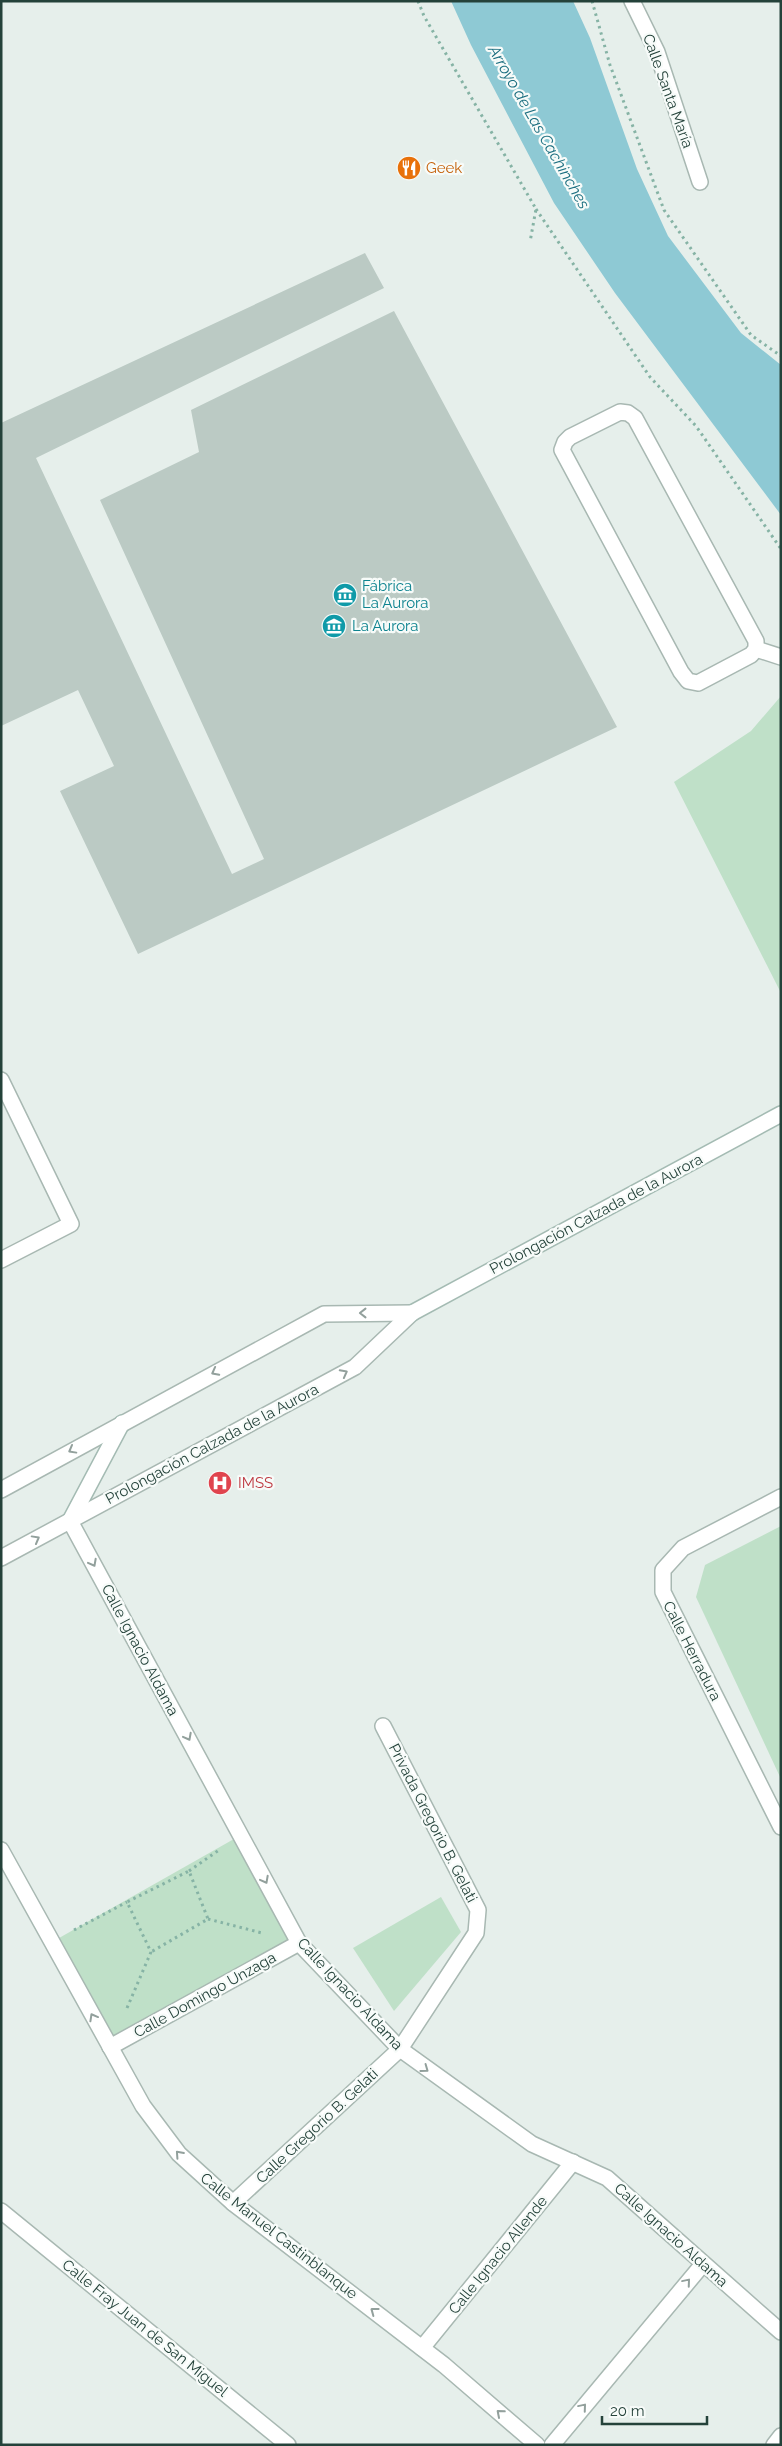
<svg xmlns="http://www.w3.org/2000/svg" width="782" height="2446" font-family="Raleway,sans-serif">
  <rect width="100%" height="100%" fill="#e6efeb"/>
  <g fill="#bfe0c8">
    <path d="M 781,696 L 781,993 L 674,782 L 751,731 Z"/>
    <path d="M 781,1526 L 781,1779 L 696,1597 L 705,1565 Z"/>
    <path d="M 241,1835 L 299,1943 L 110,2047 L 52,1942 Z"/>
    <path d="M 441,1897 L 461,1932 L 394,2011 L 353,1948 Z"/>
  </g>
  <path fill="#8ec9d4" d="M 451,1 L 573,1 L 590,38 L 637,169 L 668,236 L 741,333 L 781,365 L 781,515 L 615,293 L 554,203 L 471,45 Z"/>
  <path fill="#bbcac4" d="M 365,253 L 384,288 L 36,458 L 232,874 L 264,859 L 100,500 L 199,452 L 191,410 L 394,311 L 617,727 L 138,954 L 60,791 L 114,766 L 78,690 L 1,726 L 1,423 Z"/>
  <g fill="none" stroke-linecap="round" stroke-linejoin="round">
    <g stroke="#a8b8b2" stroke-width="18">
      <g id="service">
        <path d="M 620,412 L 628,413 L 635,418 L 756,641 L 756,649 L 751,655 L 698,683 L 688,681 L 681,672 L 562,450 L 565,442 L 570,437 Z"/>
        <path d="M 756,649 L 781,657"/>
        <path d="M 1,1080 L 71,1224 L 1,1260"/>
      </g>
    </g>
    <g stroke="#a8b8b2" stroke-width="18">
      <g id="minor">
        <path d="M 632,1 L 657,52 L 700,182"/>
        <path d="M 1,1490 L 324,1314 L 412,1313"/>
        <path d="M 781,1497 L 683,1548 L 663,1570 L 663,1592 L 781,1827"/>
        <path d="M 70,1521 L 299,1943 L 400,2049 L 532,2144 L 607,2178 L 781,2332"/>
        <path d="M 1,1558 L 355,1367 L 412,1313"/>
        <path d="M 1,1850 L 143,2106 L 179,2154 L 233,2203 L 444,2365 L 537,2445"/>
        <path d="M 110,2047 L 299,1943"/>
        <path d="M 233,2203 L 400,2049 L 476,1933 L 478,1910 L 383,1726"/>
        <path d="M 1,2211 L 288,2445"/>
        <path d="M 422,2348 L 573,2162"/>
        <path d="M 552,2445 L 703,2264"/>
        <path d="M 774,2445 L 781,2436"/>
      </g>
    </g>
    <g stroke="#a4bbb3" stroke-width="18">
      <g id="secondary">
        <path d="M 412,1313 L 781,1114"/>
        <path d="M 70,1521 L 122,1423"/>
      </g>
    </g>
    <g stroke="#86b3a5" stroke-width="3" stroke-dasharray="2.5 4" stroke-linecap="butt">
      <path d="M 418,1 L 424,16 L 536,209 L 530,242"/>
      <path d="M 592,1 L 610,65 L 664,210 L 751,335 L 781,356"/>
      <path d="M 536,209 L 650,377 L 696,426 L 781,549"/>
      <path d="M 189,1871 L 219,1850"/>
      <path d="M 208,1919 L 262,1933"/>
      <path d="M 74,1930 L 127,1902"/>
      <path d="M 127,2008 L 151,1952 L 127,1902 L 189,1871 L 208,1919 L 151,1952"/>
    </g>
    <use href="#service" stroke="#fff" stroke-width="15"/>
    <use href="#minor" stroke="#fff" stroke-width="15"/>
    <use href="#secondary" stroke="#fff" stroke-width="15"/>
  </g>
  <defs><path id="oneway-chevron" d="M-2-3.5L2.5 0L-2 3.5" fill="none" stroke-width="1.6" stroke-linecap="round" stroke-linejoin="round" transform="scale(1.25)"/></defs>
  <g stroke="#92a09c">
    <use href="#oneway-chevron" transform="translate(363 1313) rotate(180)"/>
    <use href="#oneway-chevron" transform="translate(215 1372) rotate(152)"/>
    <use href="#oneway-chevron" transform="translate(344 1373) rotate(-28)"/>
    <use href="#oneway-chevron" transform="translate(72 1450) rotate(151)"/>
    <use href="#oneway-chevron" transform="translate(36 1539) rotate(-29)"/>
    <use href="#oneway-chevron" transform="translate(93 1563) rotate(62)"/>
    <use href="#oneway-chevron" transform="translate(188 1737) rotate(62)"/>
    <use href="#oneway-chevron" transform="translate(265 1880) rotate(62)"/>
    <use href="#oneway-chevron" transform="translate(93 2017) rotate(-119)"/>
    <use href="#oneway-chevron" transform="translate(425 2069) rotate(36)"/>
    <use href="#oneway-chevron" transform="translate(179 2154) rotate(-132)"/>
    <use href="#oneway-chevron" transform="translate(687 2282) rotate(-50)"/>
    <use href="#oneway-chevron" transform="translate(374 2311) rotate(-143)"/>
    <use href="#oneway-chevron" transform="translate(583 2407) rotate(-50)"/>
    <use href="#oneway-chevron" transform="translate(500 2413) rotate(-139)"/>
  </g>
  <defs>
    <g id="restaurant-disc" transform="scale(1.25)"><circle r="9.5" fill="#e8710a" stroke="#f7fbf9"/><path d="M-5-6h1v4h1v-4h1v4h1v-4h1v5L-1.5 .5V6h-2V.5L-5-1ZM5-6V6H3V1.5H1.5Q1.5-4 5-6Z" fill="#fff"/></g>
    <g id="museum-disc" transform="scale(1.25)"><circle r="9.5" fill="#0f9aa8" stroke="#f7fbf9"/><path d="M0-6L6-3V-2H-6V-3ZM-5-1h2V3h-2ZM-1-1h2V3h-2ZM3-1h2V3H3ZM-6 4H6V6H-6Z" fill="#fff"/></g>
    <g id="hospital-disc" transform="scale(1.25)"><circle r="9.5" fill="#e0444e" stroke="#f7fbf9"/><path d="M-5-5h3v3.5h4V-5h3V5h-3V1.5h-4V5h-3Z" fill="#fff"/></g>
  </defs>
  <g fill-rule="evenodd">
    <use href="#restaurant-disc" x="409" y="168"/>
    <use href="#museum-disc" x="345" y="595"/>
    <use href="#museum-disc" x="334" y="626"/>
    <use href="#hospital-disc" x="220" y="1483"/>
  </g>
  <g text-anchor="middle" dominant-baseline="central" stroke-width="4.5" stroke-linejoin="round" paint-order="stroke">
    <g font-size="15" fill="#24423a" stroke="#f7fbf9">
      <text transform="translate(668 91) rotate(70)">Calle Santa María</text>
      <text transform="translate(596 1214) rotate(-28)">Prolongación Calzada de la Aurora</text>
      <text transform="translate(212 1444) rotate(-28)">Prolongación Calzada de la Aurora</text>
      <text transform="translate(140 1650) rotate(62)">Calle Ignacio Aldama</text>
      <text transform="translate(692 1651) rotate(63)">Calle Herradura</text>
      <text transform="translate(433 1823) rotate(63)">Privada Gregorio B. Gelati</text>
      <text transform="translate(350 1994) rotate(47)">Calle Ignacio Aldama</text>
      <text transform="translate(205 1995) rotate(-29)">Calle Domingo Unzaga</text>
      <text transform="translate(317 2126) rotate(-43)">Calle Gregorio B. Gelati</text>
      <text transform="translate(671 2235) rotate(42)">Calle Ignacio Aldama</text>
      <text transform="translate(279 2236) rotate(38)">Calle Manuel Castinblanque</text>
      <text transform="translate(498 2255) rotate(-51)">Calle Ignacio Allende</text>
      <text transform="translate(145 2328) rotate(39)">Calle Fray Juan de San Miguel</text>
    </g>
    <g font-size="15" fill="#c56008" stroke="#f7fbf9" text-anchor="start">
      <text x="426" y="168">Geek</text>
    </g>
    <g font-size="15" fill="#0d838f" stroke="#f7fbf9" text-anchor="start">
      <text x="362" y="586">Fábrica<tspan x="362" dy="17">La Aurora</tspan></text>
      <text x="352" y="626">La Aurora</text>
    </g>
    <g font-size="15" fill="#be3a42" stroke="#f7fbf9" text-anchor="start">
      <text x="238" y="1483">IMSS</text>
    </g>
    <g font-size="16" font-style="italic" fill="#1c6f80" stroke="#f7fbf9">
      <text transform="translate(539 127) rotate(60)">Arroyo de Las Cachinches</text>
    </g>
  </g>
  <rect width="782" height="2446" fill="none" stroke="#24423a" stroke-width="5"/>
  <path d="M602 2416v8h105v-8" fill="none" stroke="#24423a" stroke-width="2.5"/>
  <text x="610" y="2416" font-size="15" fill="#24423a" stroke="#f7fbf9" stroke-width="4" paint-order="stroke">20 m</text>
</svg>
